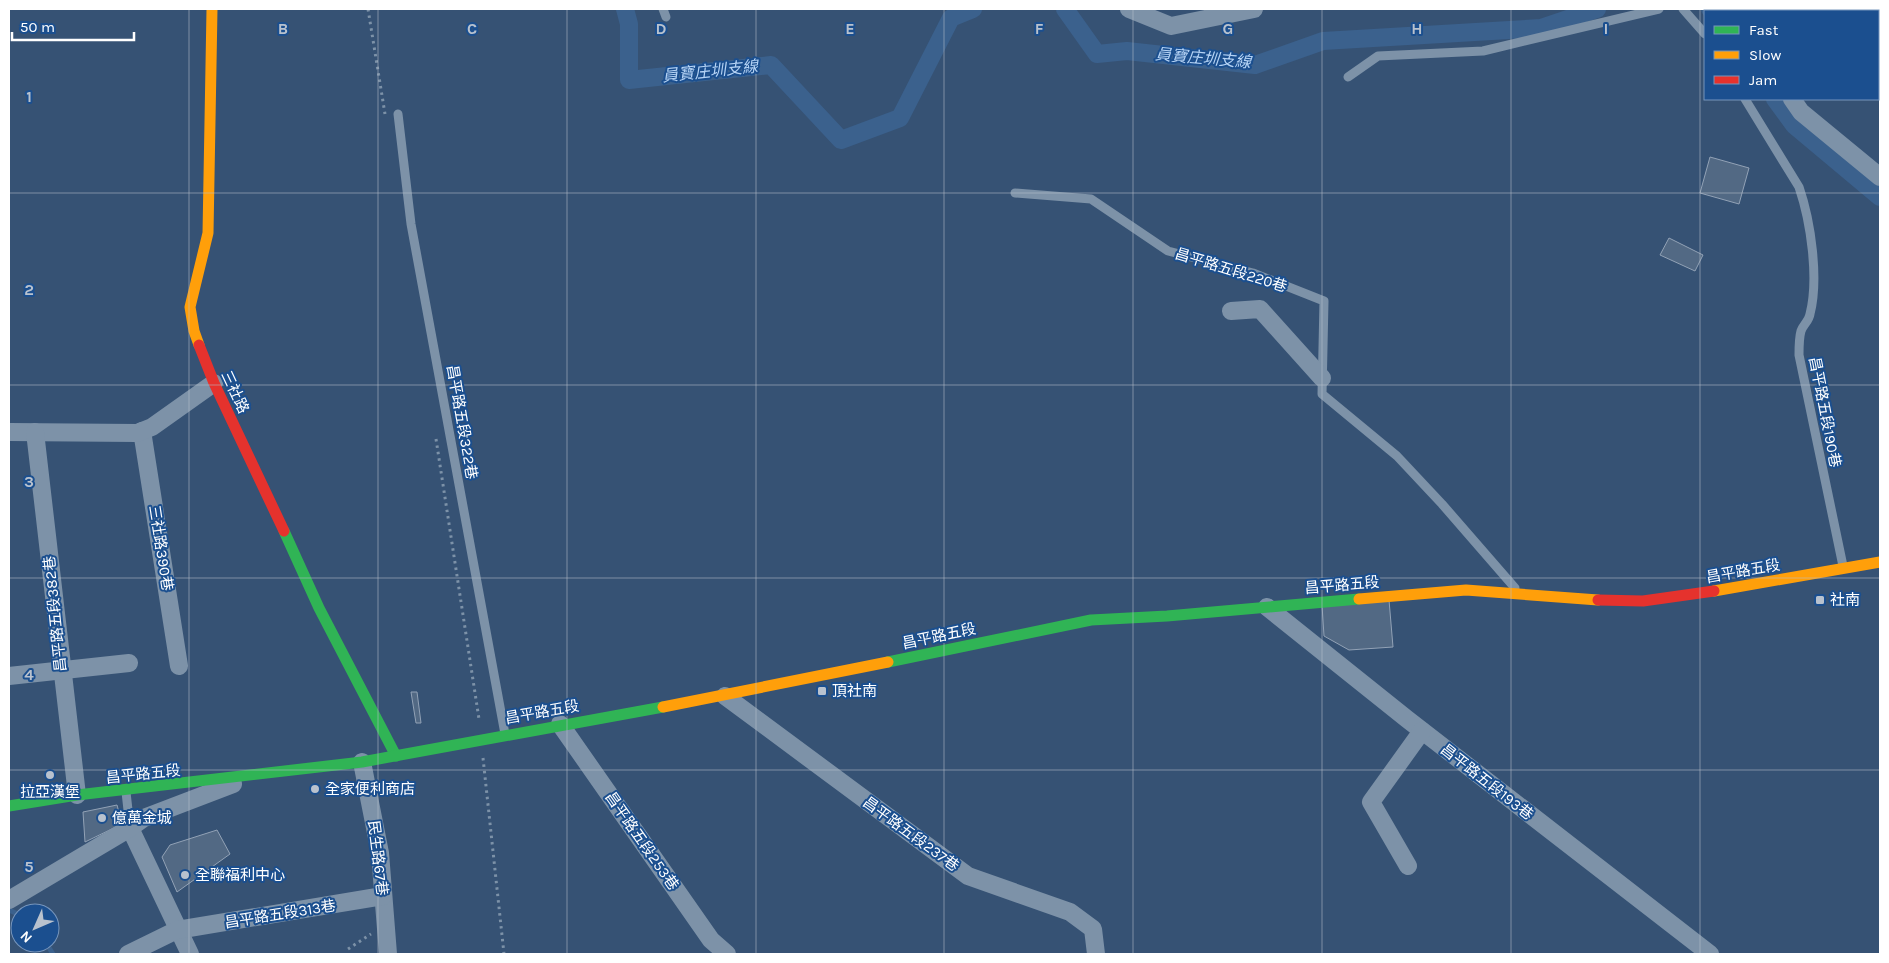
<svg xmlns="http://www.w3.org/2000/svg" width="1889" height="963" font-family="Karla,'Noto Sans TC',sans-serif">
  <rect width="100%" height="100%" fill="#365274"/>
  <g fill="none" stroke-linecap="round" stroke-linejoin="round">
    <g stroke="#3b618d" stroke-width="5">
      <path d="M 9,910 L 20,915"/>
      <path d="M 46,943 L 53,954"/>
    </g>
    <g stroke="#3b618d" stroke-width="18">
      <path d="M 625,9 L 629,24 L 629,80 L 771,65 L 841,140 L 900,118 L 951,18 L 973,9"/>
      <path d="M 1065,9 L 1097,54 L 1127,51 L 1255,65 L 1323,41 L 1541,28 L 1597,9"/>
      <path d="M 1710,9 L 1712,11"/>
      <path d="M 1775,99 L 1794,125 L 1880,197"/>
    </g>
  </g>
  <g fill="#526984" stroke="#92a2b6">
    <path d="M 1710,157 L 1749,168 L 1739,204 L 1700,193 Z"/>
    <path d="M 1669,238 L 1703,255 L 1695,271 L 1660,255 Z"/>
    <path d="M 1389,600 L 1393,647 L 1349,650 L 1324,636 L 1322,605 Z"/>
    <path d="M 411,692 L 417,692 L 421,723 L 416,723 Z"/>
    <path d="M 117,805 L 122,824 L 85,842 L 83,812 Z"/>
    <path d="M 217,830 L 230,854 L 177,892 L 162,857 L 170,845 Z"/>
  </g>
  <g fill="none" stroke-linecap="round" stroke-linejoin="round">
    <g stroke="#7d92a8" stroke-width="3" stroke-dasharray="2.5 4" stroke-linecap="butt">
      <path d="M 368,9 L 385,114"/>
      <path d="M 436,439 L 479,719"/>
      <path d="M 483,758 L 504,954"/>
      <path d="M 348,949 L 371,934"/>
    </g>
    <g stroke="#7d92a8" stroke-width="9">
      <path d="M 663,9 L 666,17"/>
      <path d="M 1683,9 L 1705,34"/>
      <path d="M 1758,11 L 1760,9"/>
      <path d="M 1348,77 L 1378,56 L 1483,51 L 1659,9"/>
      <path d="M 1745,99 L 1799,187 C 1811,222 1819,279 1810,314 C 1809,321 1803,325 1801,331 C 1799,338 1799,347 1799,355 L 1843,566"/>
      <path d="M 398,114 L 411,224 L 505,734"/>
      <path d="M 1015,193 L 1091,199 L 1168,251 L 1253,273 L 1324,301 L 1322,394 L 1397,456 L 1442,504 L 1515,588"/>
      <path d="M 126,792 L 130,828"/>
    </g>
    <g stroke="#7d92a8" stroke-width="18">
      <path d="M 1129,9 L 1171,26 L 1254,9"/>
      <path d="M 1746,9 L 1748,11"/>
      <path d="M 1792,99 L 1801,112 L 1880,177"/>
      <path d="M 1231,311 L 1260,309 L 1322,378"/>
      <path d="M 142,431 L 179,666"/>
      <path d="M 9,432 L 137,433 L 152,427 L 214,383"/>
      <path d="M 35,432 L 77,795"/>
      <path d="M 1267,607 L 1407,719 L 1710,954"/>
      <path d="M 9,676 L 129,663"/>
      <path d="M 725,696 L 968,876 L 1070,912 L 1093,929 L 1096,954"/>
      <path d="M 560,724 L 711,940 L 727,954"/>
      <path d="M 362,762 L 380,853 L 388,954"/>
      <path d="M 130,828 L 190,954"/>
      <path d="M 1408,866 L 1371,802 L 1422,731"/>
      <path d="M 9,900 L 130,828 L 144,818 L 233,784"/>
      <path d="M 128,954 L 177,930 L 383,896"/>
    </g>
    <g stroke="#30b455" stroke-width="11">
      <path d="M 284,531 L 319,608 L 396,756"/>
      <path d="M 888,662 L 1091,620 L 1167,616 L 1359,599"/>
      <path d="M 9,806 L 77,795 L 362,762 L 663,707"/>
    </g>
    <g stroke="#ff9f0a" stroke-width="11">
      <path d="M 199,345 L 194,331 L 190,307 L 208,233 L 212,9"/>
      <path d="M 1714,591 L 1880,562"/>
      <path d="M 1359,599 L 1466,590 L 1598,600"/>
      <path d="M 663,707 L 888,662"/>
    </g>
    <g stroke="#e5322d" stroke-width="11">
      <path d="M 199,345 L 214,383 L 284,531"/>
      <path d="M 1598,600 L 1643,601 L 1714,591"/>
    </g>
  </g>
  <path fill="none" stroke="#b9c2ce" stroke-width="1" stroke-opacity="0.55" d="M 189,9 L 189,954M 378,9 L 378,954M 567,9 L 567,954M 756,9 L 756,954M 944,9 L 944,954M 1133,9 L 1133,954M 1322,9 L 1322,954M 1511,9 L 1511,954M 1700,9 L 1700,954M 9,193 L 1880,193M 9,385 L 1880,385M 9,578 L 1880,578M 9,770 L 1880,770"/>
  <g fill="#b9c2ce" stroke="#1b4f8f" stroke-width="2">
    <rect x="1815" y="595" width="10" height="10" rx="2.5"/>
    <rect x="817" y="686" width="10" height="10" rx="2.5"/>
    <circle cx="50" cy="775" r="5"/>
    <circle cx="315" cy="789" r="5"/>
    <circle cx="102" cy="818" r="5"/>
    <circle cx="185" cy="875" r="5"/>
  </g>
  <g text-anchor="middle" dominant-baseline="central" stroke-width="4" stroke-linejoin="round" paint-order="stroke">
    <g font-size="15" fill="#fff" stroke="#1b4f8f">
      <text transform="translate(1231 270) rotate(17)">昌平路五段220巷</text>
      <text transform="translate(235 392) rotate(65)">三社路</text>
      <text transform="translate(1825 412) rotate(79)">昌平路五段190巷</text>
      <text transform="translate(462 422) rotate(80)">昌平路五段322巷</text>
      <text transform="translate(161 548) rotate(81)">三社路390巷</text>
      <text transform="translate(1743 571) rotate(-10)">昌平路五段</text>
      <text transform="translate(1342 585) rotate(-5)">昌平路五段</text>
      <text transform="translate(55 614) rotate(-96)">昌平路五段382巷</text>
      <text transform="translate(939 636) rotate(-12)">昌平路五段</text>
      <text transform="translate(542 712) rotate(-10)">昌平路五段</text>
      <text transform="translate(143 774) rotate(-6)">昌平路五段</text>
      <text transform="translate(1487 782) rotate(38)">昌平路五段193巷</text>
      <text transform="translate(911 834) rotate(36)">昌平路五段237巷</text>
      <text transform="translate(642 841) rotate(55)">昌平路五段253巷</text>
      <text transform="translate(378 858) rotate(83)">民生路67巷</text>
      <text transform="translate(280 914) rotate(-9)">昌平路五段313巷</text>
    </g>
    <g font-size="15" fill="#fff" stroke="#1b4f8f" text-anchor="start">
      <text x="1830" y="600">社南</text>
      <text x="832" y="691">頂社南</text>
      <text x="325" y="789">全家便利商店</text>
      <text x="50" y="792" text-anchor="middle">拉亞漢堡</text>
      <text x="112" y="818">億萬金城</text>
      <text x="195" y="875">全聯福利中心</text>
    </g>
    <g font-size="16" font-style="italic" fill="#b5d3f5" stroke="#1b4f8f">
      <text transform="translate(1203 58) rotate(5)">員寶庄圳支線</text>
      <text transform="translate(710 71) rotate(-6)">員寶庄圳支線</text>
    </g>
  </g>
  <g font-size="16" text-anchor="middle" font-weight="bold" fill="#b9c2ce" stroke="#1b4f8f" stroke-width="4" stroke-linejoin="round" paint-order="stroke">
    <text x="283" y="34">B</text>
    <text x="472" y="34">C</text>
    <text x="661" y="34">D</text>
    <text x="850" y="34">E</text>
    <text x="1039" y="34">F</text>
    <text x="1228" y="34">G</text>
    <text x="1417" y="34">H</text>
    <text x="1606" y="34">I</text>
    <text x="29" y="102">1</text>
    <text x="29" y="295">2</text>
    <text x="29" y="487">3</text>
    <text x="29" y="680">4</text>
    <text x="29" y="872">5</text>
  </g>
  <rect width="1889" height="963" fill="none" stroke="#ffffff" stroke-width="20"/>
  <rect x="1704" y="10" width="175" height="90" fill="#1b4f8f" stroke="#7695bc"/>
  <rect x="1714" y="26" width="25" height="8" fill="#30b455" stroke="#7695bc"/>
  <text x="1749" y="35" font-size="15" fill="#ffffff">Fast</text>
  <rect x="1714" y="51" width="25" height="8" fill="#ff9f0a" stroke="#7695bc"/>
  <text x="1749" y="60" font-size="15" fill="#ffffff">Slow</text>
  <rect x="1714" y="76" width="25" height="8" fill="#e5322d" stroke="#7695bc"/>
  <text x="1749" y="85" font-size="15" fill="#ffffff">Jam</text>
  <g transform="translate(35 928) rotate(225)"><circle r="24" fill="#1b4f8f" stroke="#7695bc"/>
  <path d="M0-4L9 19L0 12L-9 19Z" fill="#b9c2ce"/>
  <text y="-8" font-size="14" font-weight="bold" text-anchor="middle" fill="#ffffff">N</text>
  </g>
  <path d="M12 32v8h122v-8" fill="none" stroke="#ffffff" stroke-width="2.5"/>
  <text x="20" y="32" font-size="15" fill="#ffffff" stroke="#1b4f8f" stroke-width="4" paint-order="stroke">50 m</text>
</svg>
